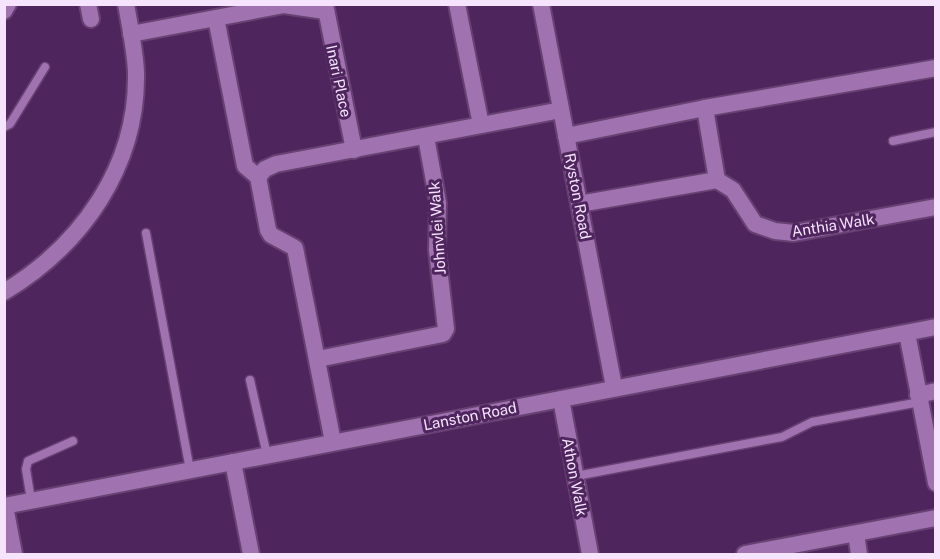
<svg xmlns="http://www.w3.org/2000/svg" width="940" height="559" font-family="'Public Sans',sans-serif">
  <rect width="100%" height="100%" fill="#4f255e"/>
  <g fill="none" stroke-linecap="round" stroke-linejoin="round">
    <g stroke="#664172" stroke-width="11">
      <g id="lane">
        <path d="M 4,127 L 10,124 L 45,67"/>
        <path d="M 893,141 L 936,132"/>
        <path d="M 146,233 L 190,470"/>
        <path d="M 250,380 L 267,455"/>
        <path d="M 576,476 L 782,437 L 812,422 L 920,402"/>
        <path d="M 31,500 L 26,469 L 28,461 L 73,441"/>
      </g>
    </g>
    <g stroke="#664172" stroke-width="20">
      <g id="street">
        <path d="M 88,4 L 91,19"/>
        <path d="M 325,4 L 354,150"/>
        <path d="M 457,4 L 481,125"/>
        <path d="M 541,4 L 614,387"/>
        <path d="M 4,11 L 8,4"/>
        <path d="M 216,18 L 245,166 L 258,177 L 265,169 L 276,164 L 561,110"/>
        <path d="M 131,34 L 284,5 L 325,11"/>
        <path d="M 705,108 L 717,180"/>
        <path d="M 566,136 L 705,108 L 936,68"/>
        <path d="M 258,177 L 268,230 L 271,235 L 295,248 L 333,442"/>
        <path d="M 579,204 L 717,180 L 733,190 L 755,224 L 775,231 L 794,233 L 936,207"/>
        <path d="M 4,292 C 82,245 138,166 136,72 C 135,50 130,27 126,4"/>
        <path d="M 907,333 L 936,483"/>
        <path d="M 318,359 L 443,334 L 446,329 L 437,250 L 438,203 L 426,137"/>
        <path d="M 918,395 L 936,391"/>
        <path d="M 561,399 L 590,554"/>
        <path d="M 233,462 L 251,554"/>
        <path d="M 4,506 L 936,327"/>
        <path d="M 5,506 L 14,554"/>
        <path d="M 856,534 L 859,554"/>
        <path d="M 745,554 L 936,518"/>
      </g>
    </g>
    <use href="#lane" stroke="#a072b0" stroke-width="8"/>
    <use href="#street" stroke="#a072b0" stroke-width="16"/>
  </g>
  <g text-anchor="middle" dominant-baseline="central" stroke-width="6" stroke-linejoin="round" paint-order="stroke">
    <g font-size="15" fill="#f6e3fe" stroke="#4f255e">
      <text transform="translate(339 81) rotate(78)">Inari Place</text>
      <text transform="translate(578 196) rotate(79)">Ryston Road</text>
      <text transform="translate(833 225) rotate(-9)">Anthia Walk</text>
      <text transform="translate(437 228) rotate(-94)">Johnvlei Walk</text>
      <text transform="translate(470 416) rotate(-11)">Lanston Road</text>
      <text transform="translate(575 477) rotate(79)">Athon Walk</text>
    </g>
  </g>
  <rect width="940" height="559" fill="none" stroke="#f6e3fe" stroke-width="12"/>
</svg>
